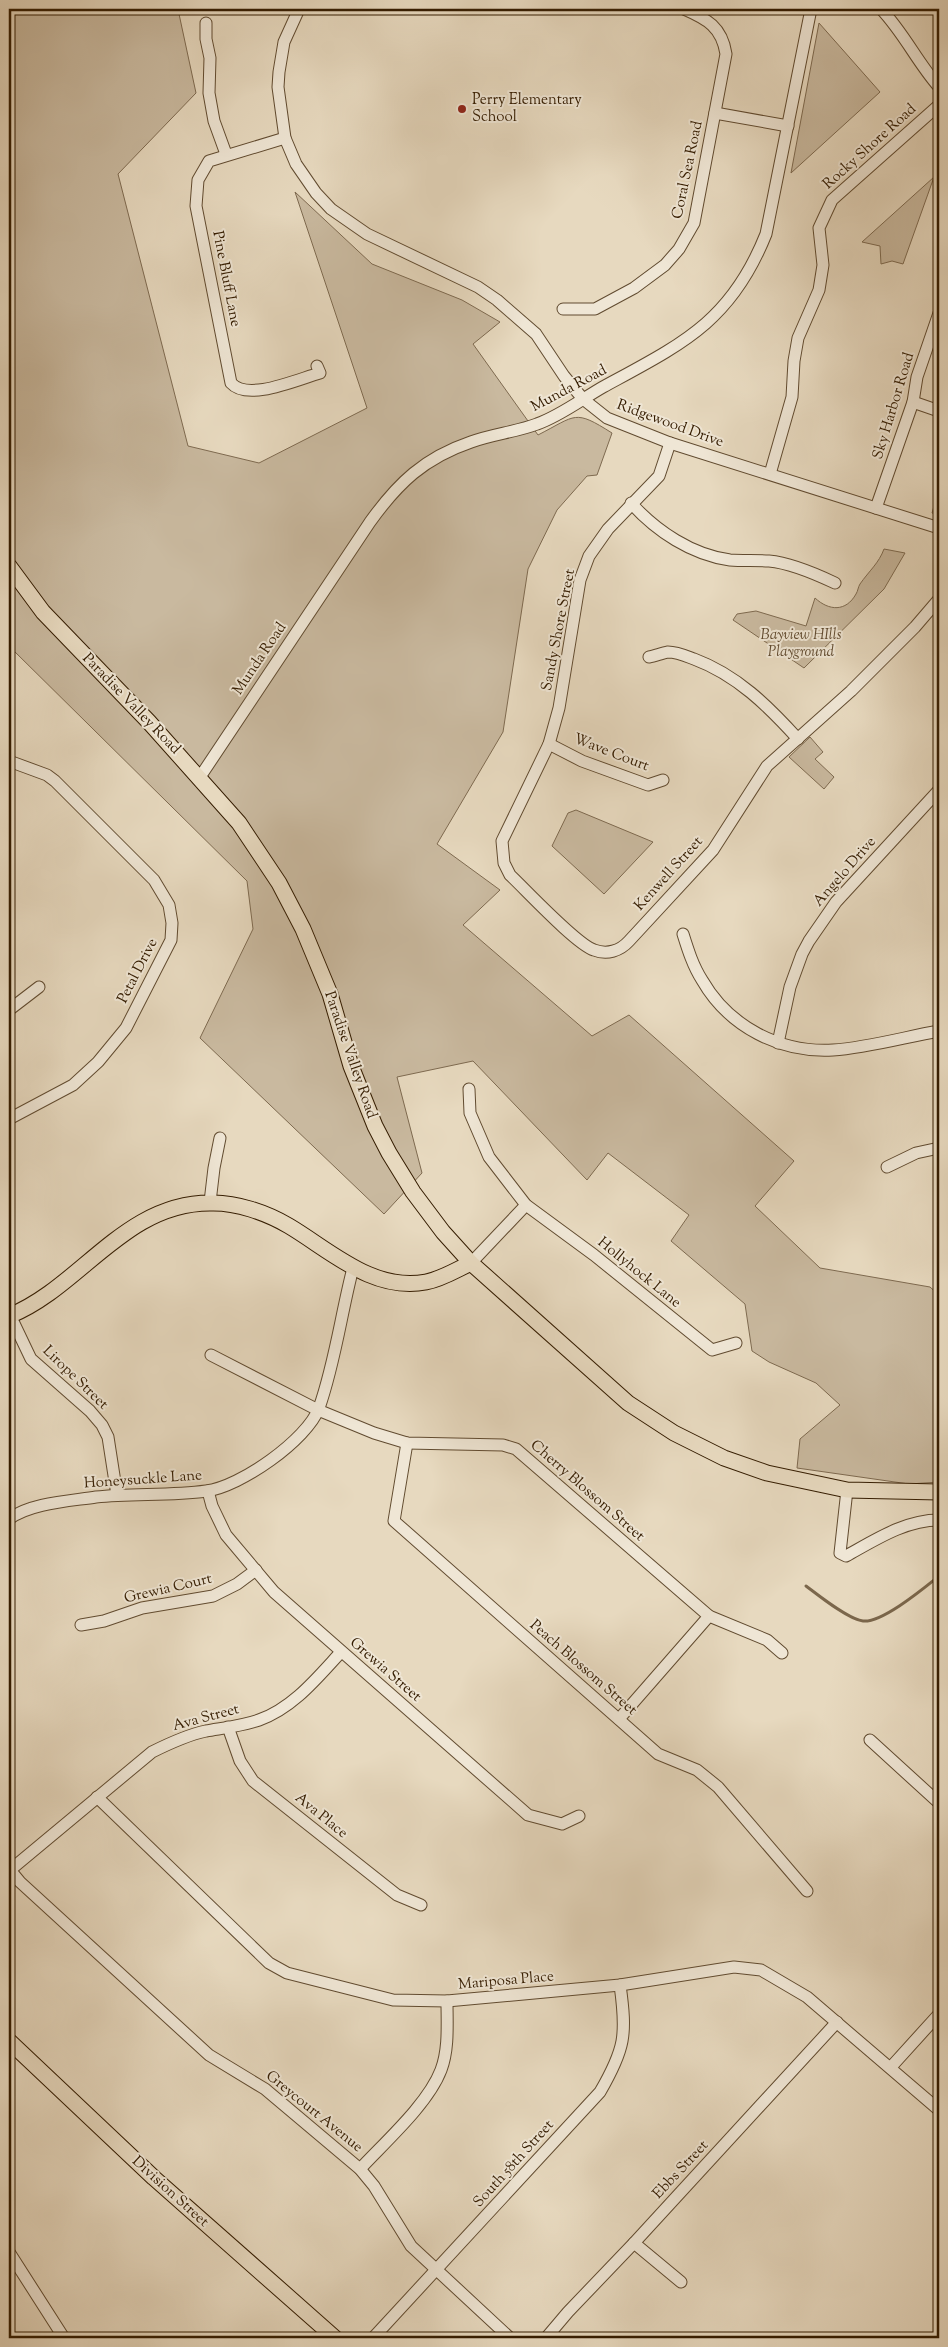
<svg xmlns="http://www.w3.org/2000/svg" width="948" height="2347" font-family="'Sorts Mill Goudy',serif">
  <rect width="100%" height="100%" fill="#e7d9bf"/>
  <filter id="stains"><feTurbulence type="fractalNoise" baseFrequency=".004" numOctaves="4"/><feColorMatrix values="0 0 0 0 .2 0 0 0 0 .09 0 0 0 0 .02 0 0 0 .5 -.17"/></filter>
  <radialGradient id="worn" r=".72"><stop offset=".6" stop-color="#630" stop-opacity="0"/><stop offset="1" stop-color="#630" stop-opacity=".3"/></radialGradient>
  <g fill="#c9b99f" stroke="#7e6a50">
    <path d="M 9,9 L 184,9 L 179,14 L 196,93 L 118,174 L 188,446 L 259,463 L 367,408 L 295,192 L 372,264 L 462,300 L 500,322 L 473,344 L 538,435 C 577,415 574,409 612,433 L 597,475 L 587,476 L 557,510 L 528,569 L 503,732 L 437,844 L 500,890 L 463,925 L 592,1036 L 629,1015 L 794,1161 L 755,1206 L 820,1268 L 930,1287 L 939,1295 L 939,1482 L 909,1484 L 797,1468 L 800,1439 L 840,1405 L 816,1383 L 769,1362 L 752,1351 L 745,1304 L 671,1241 L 689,1215 L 608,1153 L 587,1180 L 473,1061 L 397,1077 L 422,1173 L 384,1214 L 200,1038 L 253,929 L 247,881 L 12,649 L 9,642 Z"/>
    <path d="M 819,23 L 880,92 L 791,173 Z"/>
    <path d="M 934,177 L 903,264 L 892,261 L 881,264 L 880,246 L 862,242 Z"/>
    <path d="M 939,489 L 939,515 L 932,513 Z"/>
    <path d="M 884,549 L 905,553 L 884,589 L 804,668 L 733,620 L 737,614 L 756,611 L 806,626 L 815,598 C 829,611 846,612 856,594 C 858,591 858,587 860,584 C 869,571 879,563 884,549 Z"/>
    <path d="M 810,737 L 823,752 L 815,759 L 834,777 L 824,789 L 789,757 Z"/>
    <path d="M 576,810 L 653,842 L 604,894 L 552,846 L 568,813 Z"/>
  </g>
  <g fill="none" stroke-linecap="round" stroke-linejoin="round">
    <path stroke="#7b674c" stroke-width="3" d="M 806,1586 C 818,1595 849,1620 863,1621 C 882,1623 924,1588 939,1576"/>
    <g stroke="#614b30" stroke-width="13">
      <g id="minor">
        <path d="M 299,9 L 284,42 L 279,72 L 278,87 L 285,138 L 296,164 L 316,193 L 331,209 L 367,234 L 478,287 L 497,300 L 536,334 L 564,376 L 583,399 L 607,418 L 670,443 L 939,528"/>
        <path d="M 881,9 C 904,33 917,62 939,87"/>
        <path d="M 206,23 L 206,39 L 210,58 L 209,93 L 214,121 L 226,154"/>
        <path d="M 715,113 L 788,126"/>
        <path d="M 285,138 L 209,161 L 198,180 L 196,206 L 231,383 C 248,402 298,379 320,373 L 317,366"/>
        <path d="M 563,309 L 595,309 L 634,288 L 665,265 L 679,249 L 694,223 L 726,54 C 722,27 707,19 684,9"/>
        <path d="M 913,402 L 939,411"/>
        <path d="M 670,443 L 659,476 L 608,529 L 589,556 L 580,580 L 559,708 L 549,744 L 502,841 L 504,863 L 510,875 C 527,891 576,944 594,950 C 607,955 620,951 629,941 L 713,850 L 767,766 L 851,691 L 915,627 L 939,599"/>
        <path d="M 770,474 L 792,397 L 794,361 L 798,338 L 819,290 L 823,265 L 819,228 L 832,200 L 939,105"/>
        <path d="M 631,503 C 656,531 692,555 730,560 C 743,561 756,560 769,561 C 791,563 816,574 835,583"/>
        <path d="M 876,508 L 913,402 L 917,377 L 939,313"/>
        <path d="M 649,657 C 655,656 662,653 668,652 C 677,652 686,656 694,659 C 737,675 768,706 798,739"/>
        <path d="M 549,744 L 582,761 L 648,785 L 663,780"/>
        <path d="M 9,761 L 47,775 L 55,781 L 154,880 L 169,905 L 172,923 L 171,940 L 126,1028 L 98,1062 L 73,1085 L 9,1119"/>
        <path d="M 200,777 L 370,522 C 398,483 424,458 471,442 C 493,434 516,432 537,424 C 560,416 582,399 603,387 C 682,344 731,322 766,234 L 811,9"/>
        <path d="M 683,934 C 688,950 693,966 702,980 C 729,1027 780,1053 833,1050 C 867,1048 905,1037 939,1031"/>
        <path d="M 9,1010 L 39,987"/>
        <path d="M 778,1043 L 790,987 L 802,954 L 809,941 L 836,902 L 939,790"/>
        <path d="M 469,1089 L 470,1113 L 489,1157 L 526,1205 L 594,1255 L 712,1350 L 736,1343"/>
        <path d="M 887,1167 L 916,1153 L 939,1148"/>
        <path d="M 210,1202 L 214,1168 L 220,1138"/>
        <path d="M 471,1263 L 526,1205"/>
        <path d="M 10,1315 L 31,1359 L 90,1411 L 102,1425 L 108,1437 L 117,1495"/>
        <path d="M 211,1355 L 318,1410 L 374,1433 L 407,1443 L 503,1445 L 516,1449 L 709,1616 L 767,1640 L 782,1653"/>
        <path d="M 407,1443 L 394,1521 L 658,1754 L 697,1770 L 718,1787 L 807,1891"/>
        <path d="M 847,1490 L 840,1553 L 846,1556 C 875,1540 905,1520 939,1520"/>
        <path d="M 208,1491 L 212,1506 L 226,1535 L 274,1592 L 528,1815 L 562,1824 L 579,1816"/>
        <path d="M 9,1519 C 30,1503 70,1501 96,1497 C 132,1493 170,1496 206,1491 C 240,1487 307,1440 319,1408 C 335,1363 341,1314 353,1268"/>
        <path d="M 81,1625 L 104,1621 L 142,1608 L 213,1596 L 237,1584 L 256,1570"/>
        <path d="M 619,1719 L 709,1616"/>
        <path d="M 228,1727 L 240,1761 L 253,1781 L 397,1895 L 421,1905"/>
        <path d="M 870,1740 L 939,1803"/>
        <path d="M 97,1797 L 269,1963 L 287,1973 L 393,2000 L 447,2001 L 620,1985 L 734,1967 L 761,1970 L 807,1997 L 939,2110"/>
        <path d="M 10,1870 L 20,1882 L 209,2055 L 265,2089 L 360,2169 L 374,2186 L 411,2246 L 510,2338"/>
        <path d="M 9,1871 L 152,1752 C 170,1743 187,1735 206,1731 C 223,1728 242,1726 259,1720 C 293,1708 317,1678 341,1652"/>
        <path d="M 891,2067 L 939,2014"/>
        <path d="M 360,2169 C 385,2142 428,2104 441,2070 C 449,2049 447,2024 447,2001"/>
        <path d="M 634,2243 L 681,2282"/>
        <path d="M 9,2252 L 64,2338"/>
        <path d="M 373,2338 L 600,2092 C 625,2049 627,2035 620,1985"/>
        <path d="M 546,2338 L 568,2312 L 634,2243 L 837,2022"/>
      </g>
    </g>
    <g stroke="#341c00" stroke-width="17">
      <g id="major">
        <path d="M 9,566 L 43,612 L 149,722 L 239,823 L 279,883 L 303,929 L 330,994 L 351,1066 L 375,1126 L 389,1153 L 413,1192 L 443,1232 L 471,1263 L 628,1403 L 674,1433 L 724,1458 L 767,1473 L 847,1490 L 939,1492"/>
        <path d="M 9,1316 C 81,1287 124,1203 210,1203 C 236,1202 267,1213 289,1226 C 331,1251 373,1292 426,1282 C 442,1279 456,1270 471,1263"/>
        <path d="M 9,2041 L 154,2178 L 335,2338"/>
      </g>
    </g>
    <use href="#minor" stroke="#efe6d5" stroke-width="11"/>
    <use href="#major" stroke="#e7d9bf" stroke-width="15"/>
  </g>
  <circle fill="#8f2418" stroke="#efe6d5" stroke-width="2" cx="462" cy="109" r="5"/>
  <g text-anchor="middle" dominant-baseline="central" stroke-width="4" stroke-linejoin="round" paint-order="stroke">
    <g font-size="15" fill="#341c00" stroke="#efe6d5" text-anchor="start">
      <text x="472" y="100">Perry Elementary<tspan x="472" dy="17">School</tspan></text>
    </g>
    <g font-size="15" fill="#341c00" stroke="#efe6d5">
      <text transform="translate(870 147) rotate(-42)">Rocky Shore Road</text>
      <text transform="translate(688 170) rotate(-78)">Coral Sea Road</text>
      <text transform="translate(226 279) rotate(79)">Pine Bluff Lane</text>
      <text transform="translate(569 389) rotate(-28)">Munda Road</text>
      <text transform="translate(894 406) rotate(-73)">Sky Harbor Road</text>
      <text transform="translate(670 424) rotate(20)">Ridgewood Drive</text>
      <text transform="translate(559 630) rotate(-79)">Sandy Shore Street</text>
      <text transform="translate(260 659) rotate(-56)">Munda Road</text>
      <text transform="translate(131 704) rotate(46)">Paradise Valley Road</text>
      <text transform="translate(611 753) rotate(21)">Wave Court</text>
      <text transform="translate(845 872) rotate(-49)">Angelo Drive</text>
      <text transform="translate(669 874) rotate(-48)">Kenwell Street</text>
      <text transform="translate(138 971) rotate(-63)">Petal Drive</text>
      <text transform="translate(350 1055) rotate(71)">Paradise Valley Road</text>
      <text transform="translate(639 1273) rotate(39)">Hollyhock Lane</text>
      <text transform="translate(75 1378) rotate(44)">Lirope Street</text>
      <text transform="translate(143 1480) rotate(-4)">Honeysuckle Lane</text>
      <text transform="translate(587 1491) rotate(41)">Cherry Blossom Street</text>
      <text transform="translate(168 1589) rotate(-13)">Grewia Court</text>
      <text transform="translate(583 1668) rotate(41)">Peach Blossom Street</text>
      <text transform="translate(385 1670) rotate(41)">Grewia Street</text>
      <text transform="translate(206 1718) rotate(-15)">Ava Street</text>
      <text transform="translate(321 1816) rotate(39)">Ava Place</text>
      <text transform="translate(506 1981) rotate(-5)">Mariposa Place</text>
      <text transform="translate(314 2112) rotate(39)">Greycourt Avenue</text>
      <text transform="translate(514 2164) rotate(-48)">South 58th Street</text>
      <text transform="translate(681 2170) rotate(-47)">Ebbs Street</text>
      <text transform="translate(170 2192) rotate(42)">Division Street</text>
    </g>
    <g font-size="15" font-style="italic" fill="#614b30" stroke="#efe6d5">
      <text x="801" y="635">Bayview HIlls<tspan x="801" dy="17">Playground</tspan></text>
    </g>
  </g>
  <rect width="948" height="2347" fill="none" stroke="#e7d9bf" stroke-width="30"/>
  <rect x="10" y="10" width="928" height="2327" fill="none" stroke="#341c00" stroke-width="2.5"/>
  <rect x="15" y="15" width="918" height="2317" fill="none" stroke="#341c00"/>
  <rect width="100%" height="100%" filter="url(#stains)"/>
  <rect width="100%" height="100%" fill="url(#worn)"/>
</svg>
